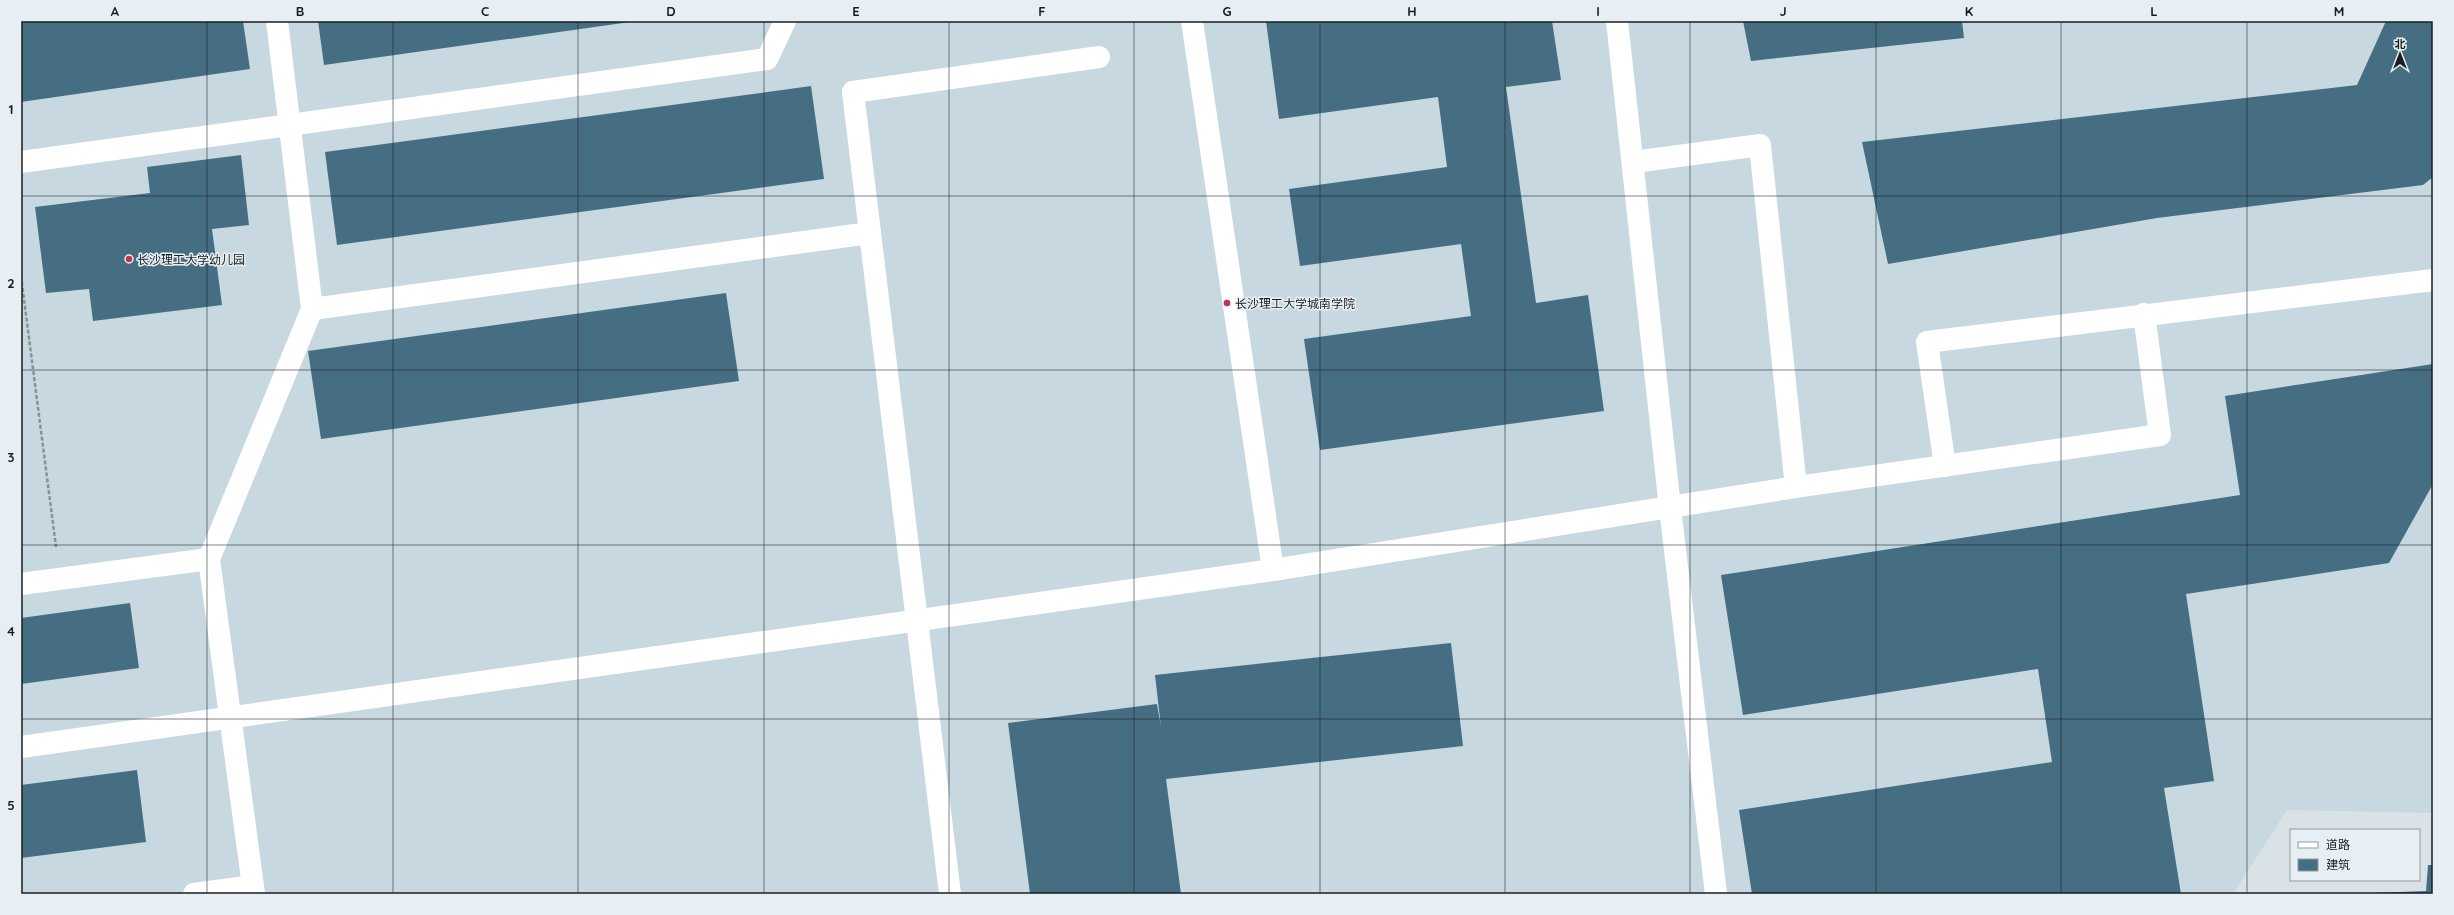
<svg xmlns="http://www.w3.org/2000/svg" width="2454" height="915" font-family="Quicksand,'Noto Sans SC',sans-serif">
  <rect width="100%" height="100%" fill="#d9e2e7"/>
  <path fill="#c7d8e1" d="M 21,21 L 2433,21 L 2433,813 L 2287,810 L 2233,894 L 21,894 Z"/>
  <g fill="#466e82">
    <path d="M 21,21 L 243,21 L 250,69 L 21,102 Z"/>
    <path d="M 318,21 L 630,21 L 630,22 L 324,65 Z"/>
    <path d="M 1266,21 L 1552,21 L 1561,80 L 1506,87 L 1536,303 L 1588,295 L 1604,411 L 1320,450 L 1304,339 L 1471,316 L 1461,244 L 1300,266 L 1289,189 L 1447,167 L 1438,97 L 1279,119 Z"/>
    <path d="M 1743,21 L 1962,21 L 1964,38 L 1751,61 Z"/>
    <path d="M 2386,21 L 2433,21 L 2433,177 L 2423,185 L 2157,218 L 1888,264 L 1862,142 L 2357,85 Z"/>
    <path d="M 811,86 L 824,179 L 337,245 L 325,152 Z"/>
    <path d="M 241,155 L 249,225 L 212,229 L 222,305 L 93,321 L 89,289 L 46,293 L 35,207 L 150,193 L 147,167 Z"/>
    <path d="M 726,293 L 739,381 L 321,439 L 308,351 Z"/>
    <path d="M 2433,364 L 2433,484 L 2389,563 L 2186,594 L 2214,781 L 2164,788 L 2181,894 L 1752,894 L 1739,810 L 2052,762 L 2038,669 L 1743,715 L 1721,575 L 2240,495 L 2225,396 Z"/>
    <path d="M 130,603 L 139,668 L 21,684 L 21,618 Z"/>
    <path d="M 1451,643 L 1463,746 L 1166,779 L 1181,894 L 1030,894 L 1008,723 L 1157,704 L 1161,727 L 1155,675 Z"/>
    <path d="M 137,770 L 146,842 L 21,858 L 21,785 Z"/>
    <path d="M 2428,865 L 2433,865 L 2433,894 L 2344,894 L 2426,891 Z"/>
  </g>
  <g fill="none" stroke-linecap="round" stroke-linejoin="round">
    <path stroke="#8a9094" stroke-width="2.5" stroke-dasharray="4 2" stroke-linecap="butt" d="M 21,276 L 56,547"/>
    <g stroke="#fff" stroke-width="22">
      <path d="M 853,92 L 1099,57"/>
      <path d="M 21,162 L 767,59 L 785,21"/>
      <path d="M 1634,162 L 1760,145 L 1796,487"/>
      <path d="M 312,309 L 870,233"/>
      <path d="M 1945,466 L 1927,342 L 2433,280"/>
      <path d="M 194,894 L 253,886"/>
    </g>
    <g stroke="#fff" stroke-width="22">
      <path d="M 1192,21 L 1273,570"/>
      <path d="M 1617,21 L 1670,508 L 1716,894"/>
      <path d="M 853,92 L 950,894"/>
      <path d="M 21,584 L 209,559"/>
      <path d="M 21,747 L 1273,570 L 1796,487 L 2160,435 L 2144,314"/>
      <path d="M 254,894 L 209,559 L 312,309 L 277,21"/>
    </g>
  </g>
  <path fill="none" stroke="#1b1e20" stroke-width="1" stroke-opacity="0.55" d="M 207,21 L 207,894M 393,21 L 393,894M 578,21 L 578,894M 764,21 L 764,894M 949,21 L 949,894M 1134,21 L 1134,894M 1320,21 L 1320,894M 1505,21 L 1505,894M 1690,21 L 1690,894M 1876,21 L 1876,894M 2061,21 L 2061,894M 2247,21 L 2247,894M 21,196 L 2433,196M 21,370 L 2433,370M 21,545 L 2433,545M 21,719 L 2433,719"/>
  <g fill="#c3334b" stroke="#e7eff4" stroke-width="1.5">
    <circle cx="129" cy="259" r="4"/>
    <circle cx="1227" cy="303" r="4"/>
  </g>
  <g text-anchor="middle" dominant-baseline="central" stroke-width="3" stroke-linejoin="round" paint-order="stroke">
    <g font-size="12" fill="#1b1e20" stroke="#e7eff4" text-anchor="start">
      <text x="137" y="259">长沙理工大学幼儿园</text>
      <text x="1235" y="303">长沙理工大学城南学院</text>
    </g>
  </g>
  <rect width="2454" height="915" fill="none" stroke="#e7eff4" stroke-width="44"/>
  <rect x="2290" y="829" width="130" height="52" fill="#e7eff4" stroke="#959b9f"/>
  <rect x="2298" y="842" width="20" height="6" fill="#ffffff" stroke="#959b9f"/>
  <text x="2326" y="849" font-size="12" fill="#1b1e20">道路</text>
  <rect x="2298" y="859" width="20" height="12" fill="#466e82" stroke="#959b9f"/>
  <text x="2326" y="869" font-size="12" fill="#1b1e20">建筑</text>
  <g transform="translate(2400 54)" stroke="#e7eff4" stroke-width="3" paint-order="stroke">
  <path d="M0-3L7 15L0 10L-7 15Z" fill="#1b1e20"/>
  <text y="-6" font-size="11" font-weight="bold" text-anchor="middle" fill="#1b1e20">北</text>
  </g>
  <rect x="22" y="22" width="2410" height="871" fill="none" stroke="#1b1e20" stroke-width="1.5"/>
  <g font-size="13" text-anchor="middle" font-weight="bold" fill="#1b1e20">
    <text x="115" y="16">A</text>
    <text x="300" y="16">B</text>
    <text x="485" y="16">C</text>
    <text x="671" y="16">D</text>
    <text x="856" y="16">E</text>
    <text x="1042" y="16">F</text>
    <text x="1227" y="16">G</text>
    <text x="1412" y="16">H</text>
    <text x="1598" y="16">I</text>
    <text x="1783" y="16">J</text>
    <text x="1969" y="16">K</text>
    <text x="2154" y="16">L</text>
    <text x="2339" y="16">M</text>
    <text x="11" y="114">1</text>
    <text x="11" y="288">2</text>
    <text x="11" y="462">3</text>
    <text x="11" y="636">4</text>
    <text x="11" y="810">5</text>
  </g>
</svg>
